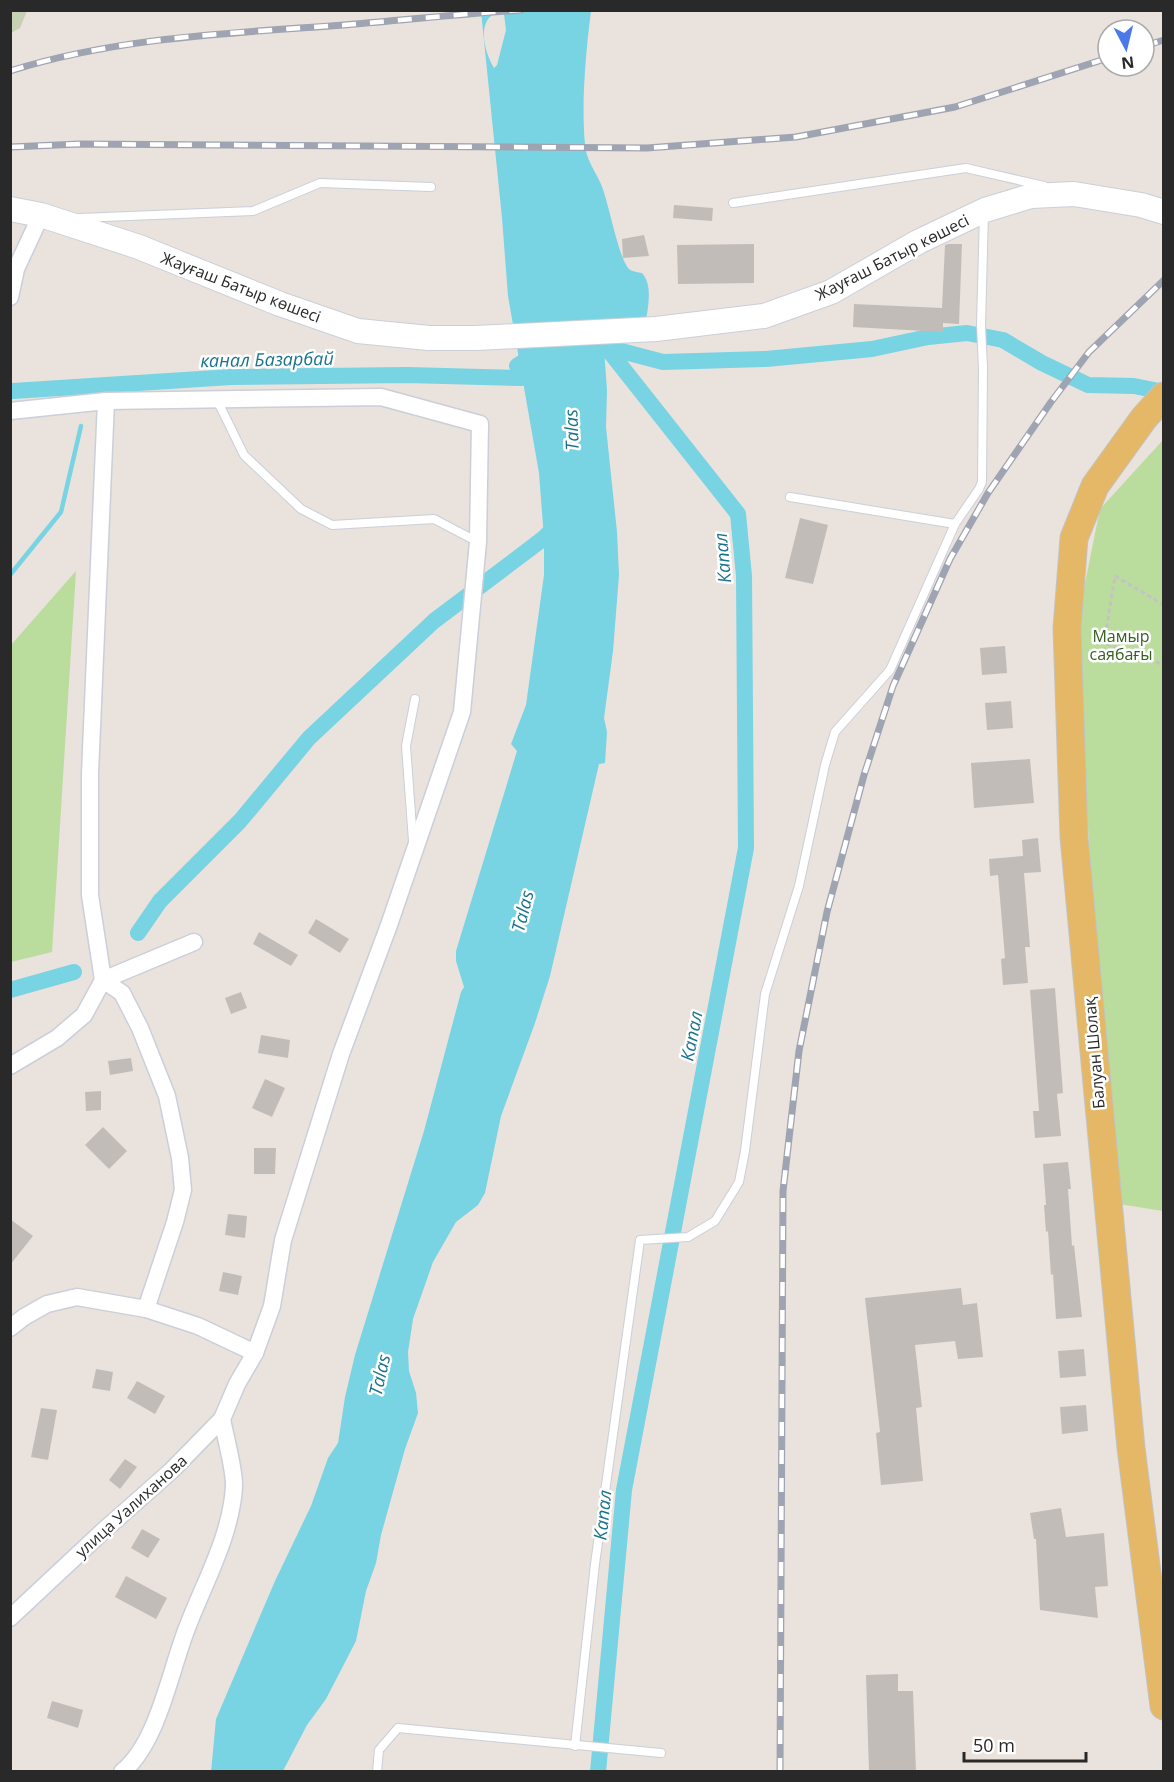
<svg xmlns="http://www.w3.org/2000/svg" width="1174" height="1782" font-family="'Open Sans',sans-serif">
  <rect width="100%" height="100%" fill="#eae2dc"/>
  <g fill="#badc9d">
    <path d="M 1163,440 L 1163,1211 L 1119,1204 L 1091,874 L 1076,628 L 1100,509 Z"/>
    <path d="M 76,571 L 52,952 L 11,962 L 11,645 Z"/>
  </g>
  <path fill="#c7d2b5" d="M 11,10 L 27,11 L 20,28 L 11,33 Z"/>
  <path fill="#78d3e3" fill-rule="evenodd" d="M 481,11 L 591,11 C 586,50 581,105 585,144 C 586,159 594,169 600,182 C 609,201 618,258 629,269 C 632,272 638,272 642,273 C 654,286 647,311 645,327 L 637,334 L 607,344 L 604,349 L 607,390 L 606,427 L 617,532 L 619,575 L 613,651 L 604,718 L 607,732 L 605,763 L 599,764 L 550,976 L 535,1023 L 501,1116 L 485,1193 L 478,1205 L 456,1222 L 433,1262 L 413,1319 L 408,1352 L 409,1371 L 416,1393 L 418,1413 L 405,1449 L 381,1535 L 376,1563 L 366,1591 L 356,1641 L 326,1699 L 307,1725 L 283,1771 L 211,1772 L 216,1719 L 275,1581 L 311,1506 L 328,1458 L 338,1443 L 345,1397 L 355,1355 L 424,1131 L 461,992 L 464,987 L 456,961 L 456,951 L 517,751 L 511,744 L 526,705 L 544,575 L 544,538 L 539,473 L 508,296 L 502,218 ZM 498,12 L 504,14 L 506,30 L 497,65 L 494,68 C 485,53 475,20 498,12 Z"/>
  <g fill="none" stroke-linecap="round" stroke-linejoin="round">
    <path stroke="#78d3e3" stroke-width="4.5" d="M 10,575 L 61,512 L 81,426"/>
    <g stroke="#78d3e3" stroke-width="16">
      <path d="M 607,344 L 606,347 L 663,362 L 766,359 L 872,349 L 928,337 L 967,333 L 1003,340 L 1042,363 L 1088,385 L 1134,386 L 1164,392"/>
      <path d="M 13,391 L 231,377 L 407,375 L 522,378 L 517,366 L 526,360 L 534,350"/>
      <path d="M 138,933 L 160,901 L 240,821 L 309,738 L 434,621 L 544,538 L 559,523"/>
      <path d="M 10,990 L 74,972"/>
      <path d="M 598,1772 L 624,1490 L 746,848 L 744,576 L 738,514 L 606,347"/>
    </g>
  </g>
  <g fill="#c2bcb9">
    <path d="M 674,205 L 713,208 L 712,221 L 673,218 Z"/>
    <path d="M 644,235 L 649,256 L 623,258 L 622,239 Z"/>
    <path d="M 754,244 L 754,283 L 678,284 L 677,245 Z"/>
    <path d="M 948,244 L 962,244 L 959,324 L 943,323 L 943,332 L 853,327 L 854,304 L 942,308 L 945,245 Z"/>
    <path d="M 800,518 L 828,525 L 813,584 L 785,578 Z"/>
    <path d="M 1005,646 L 1007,673 L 982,675 L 980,648 Z"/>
    <path d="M 1011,701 L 1013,728 L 987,730 L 985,703 Z"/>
    <path d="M 1030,759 L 1034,803 L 974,808 L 971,763 Z"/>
    <path d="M 1038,838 L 1041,872 L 1024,873 L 1030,947 L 1025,947 L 1028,983 L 1003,985 L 1001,959 L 1005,958 L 998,875 L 990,876 L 989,859 L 1023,856 L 1022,840 Z"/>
    <path d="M 316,919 L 349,939 L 340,953 L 308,933 Z"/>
    <path d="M 259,932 L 298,955 L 291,966 L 253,944 Z"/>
    <path d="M 1055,988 L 1063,1093 L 1057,1094 L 1061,1136 L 1035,1138 L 1033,1111 L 1039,1111 L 1030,990 Z"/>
    <path d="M 241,992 L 247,1008 L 231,1014 L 225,998 Z"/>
    <path d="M 261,1035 L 290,1040 L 288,1058 L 258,1053 Z"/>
    <path d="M 131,1058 L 133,1071 L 110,1075 L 108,1061 Z"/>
    <path d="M 265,1079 L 285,1088 L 272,1117 L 252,1108 Z"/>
    <path d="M 101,1091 L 101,1110 L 86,1111 L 85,1092 Z"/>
    <path d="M 103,1127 L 127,1151 L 109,1169 L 85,1145 Z"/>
    <path d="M 254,1148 L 276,1148 L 275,1174 L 254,1174 Z"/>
    <path d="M 1068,1162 L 1071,1189 L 1068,1189 L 1072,1246 L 1074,1245 L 1082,1317 L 1056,1319 L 1053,1274 L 1051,1275 L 1048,1231 L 1046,1232 L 1044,1205 L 1046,1205 L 1043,1164 Z"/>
    <path d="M 228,1214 L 247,1216 L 245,1238 L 225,1235 Z"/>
    <path d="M 10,1219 L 33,1236 L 10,1265 Z"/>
    <path d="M 223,1272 L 242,1276 L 238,1295 L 219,1291 Z"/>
    <path d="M 961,1288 L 963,1305 L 977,1303 L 983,1357 L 958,1359 L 955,1341 L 915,1345 L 922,1407 L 916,1408 L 923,1481 L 881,1485 L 876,1433 L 880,1432 L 865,1298 Z"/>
    <path d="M 1084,1349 L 1086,1376 L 1060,1378 L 1058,1351 Z"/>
    <path d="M 96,1369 L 113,1372 L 110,1391 L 92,1388 Z"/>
    <path d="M 137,1381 L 165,1396 L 155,1414 L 127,1398 Z"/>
    <path d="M 1086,1405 L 1088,1431 L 1062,1434 L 1060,1407 Z"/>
    <path d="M 41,1408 L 57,1410 L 48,1460 L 31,1457 Z"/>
    <path d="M 125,1459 L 137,1467 L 120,1489 L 109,1480 Z"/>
    <path d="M 1061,1508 L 1066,1537 L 1104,1533 L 1108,1586 L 1095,1587 L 1098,1618 L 1040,1610 L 1036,1539 L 1034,1539 L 1030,1513 Z"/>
    <path d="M 142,1529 L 160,1539 L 148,1558 L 131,1548 Z"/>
    <path d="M 126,1576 L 167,1598 L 156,1619 L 115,1597 Z"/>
    <path d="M 898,1674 L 898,1691 L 913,1691 L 916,1772 L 869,1772 L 866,1675 Z"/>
    <path d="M 52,1701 L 83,1710 L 78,1728 L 47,1718 Z"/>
  </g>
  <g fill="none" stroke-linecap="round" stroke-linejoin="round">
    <g stroke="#cacfda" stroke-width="10">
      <g id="service">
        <path d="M 733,203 L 966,168 L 1044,186"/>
        <path d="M 80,218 L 253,211 L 320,183 L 431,187"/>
        <path d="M 217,400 L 244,455 L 301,509 L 332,525 L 434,519 L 478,542"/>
        <path d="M 955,524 L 979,489 L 982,482 L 983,368 L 981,325 L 984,213"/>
        <path d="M 413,841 L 406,746 L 415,699"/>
        <path d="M 575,1746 L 595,1564 L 640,1240 L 688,1237 L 715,1221 L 739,1182 L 745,1151 L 765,994 L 799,886 L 825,765 L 835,732 L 890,670 L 955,524 L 790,497"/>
        <path d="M 377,1772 L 379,1750 L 398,1728 L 661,1753"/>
      </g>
    </g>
    <g stroke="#cacfda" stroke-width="19">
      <g id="minor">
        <path d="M 10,297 L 16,269 L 41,215"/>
        <path d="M 10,411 L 106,401 L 90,773 L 90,895 L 103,980 L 122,993 L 140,1028 L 167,1096 L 180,1158 L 183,1190 L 175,1222 L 146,1309"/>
        <path d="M 10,1066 L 57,1038 L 84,1015 L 103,980 L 194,942"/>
        <path d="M 10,1328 L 24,1317 L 47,1304 L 77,1297 L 146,1309 L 198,1326 L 255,1353"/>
        <path d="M 10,1618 L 102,1532 L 171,1471 L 222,1419 L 237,1384 L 255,1353 L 272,1306 L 283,1240 L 341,1054 L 389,925 L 462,712 L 478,542 L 480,424 L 381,397 L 106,401"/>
        <path d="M 122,1772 C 158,1743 170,1671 187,1628 C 204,1583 231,1536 234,1487 C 235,1471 225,1436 222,1419"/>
      </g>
    </g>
    <g stroke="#cacfda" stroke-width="26">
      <path id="secondary" d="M 10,209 L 41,215 L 139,247 L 280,304 L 358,331 L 429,338 L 476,338 L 656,329 L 764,316 L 831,292 L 918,242 L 985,210 L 1031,196 L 1074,194 L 1141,205 L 1164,212"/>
    </g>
    <g stroke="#c3c3c3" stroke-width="29">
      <path id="primary" d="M 1164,396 L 1144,418 L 1095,486 L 1074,538 L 1067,628 L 1074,837 L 1131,1448 L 1164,1706"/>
    </g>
    <path stroke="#c3c3c3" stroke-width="3" stroke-dasharray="4.5 3" stroke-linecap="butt" d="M 1164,605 L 1115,576 L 1104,643 L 1164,665"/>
    <use href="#service" stroke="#fff" stroke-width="8"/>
    <use href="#minor" stroke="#fff" stroke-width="16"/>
    <use href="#secondary" stroke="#fff" stroke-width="24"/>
    <use href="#primary" stroke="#e4b867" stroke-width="27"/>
    <g stroke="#9fa4b2" stroke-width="7">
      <g id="rail">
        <path d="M 1144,46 L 1164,40"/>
        <path d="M 10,71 C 118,37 232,33 344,25 C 403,20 462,14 521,10"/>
        <path d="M 10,147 L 80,144 L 647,148 L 796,137 L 955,107 L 1108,58"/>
        <path d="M 780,1772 L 783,1191 L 799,1051 L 827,912 L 864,775 L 893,686 L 950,559 L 988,493 L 1051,402 L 1089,352 L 1164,280"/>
      </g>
    </g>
    <use href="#rail" stroke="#fff" stroke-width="4.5" stroke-dasharray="14" stroke-linecap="butt"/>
  </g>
  <g text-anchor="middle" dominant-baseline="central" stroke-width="5" stroke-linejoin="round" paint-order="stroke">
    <g font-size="16" fill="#292929" stroke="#fff">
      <text transform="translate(892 257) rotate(-27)">Жауғаш Батыр көшесі</text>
      <text transform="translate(241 287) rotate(21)">Жауғаш Батыр көшесі</text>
      <text transform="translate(1094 1053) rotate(-95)">Балуан Шолақ</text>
      <text transform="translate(131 1506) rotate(-42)">улица Уалиханова</text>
    </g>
    <g font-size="16" fill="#355f20" stroke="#fff">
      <text x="1121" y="636">Мамыр<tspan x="1121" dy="18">саябағы</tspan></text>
    </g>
    <g font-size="18" font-style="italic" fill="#19738d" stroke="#fff">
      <text transform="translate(267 359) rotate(-1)">канал Базарбай</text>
      <text transform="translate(571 430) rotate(-92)">Talas</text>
      <text transform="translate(722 558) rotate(-95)">Капал</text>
      <text transform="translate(522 911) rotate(-76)">Talas</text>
      <text transform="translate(691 1036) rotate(-79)">Капал</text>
      <text transform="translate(379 1375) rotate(-77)">Talas</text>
      <text transform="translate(602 1515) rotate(-84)">Капал</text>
    </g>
  </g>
  <rect width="1174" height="1782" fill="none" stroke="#292929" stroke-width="24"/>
  <g transform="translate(1126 48) rotate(173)"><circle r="28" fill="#ffffff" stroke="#a9a9a9" stroke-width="1.5"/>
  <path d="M0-4.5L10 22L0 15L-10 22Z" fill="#4a7ae9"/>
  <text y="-9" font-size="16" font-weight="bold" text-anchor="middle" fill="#292929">N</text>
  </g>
  <path d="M964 1752v9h122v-9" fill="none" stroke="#292929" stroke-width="3"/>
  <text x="973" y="1752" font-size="18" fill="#292929" stroke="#ffffff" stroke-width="4.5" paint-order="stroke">50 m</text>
</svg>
